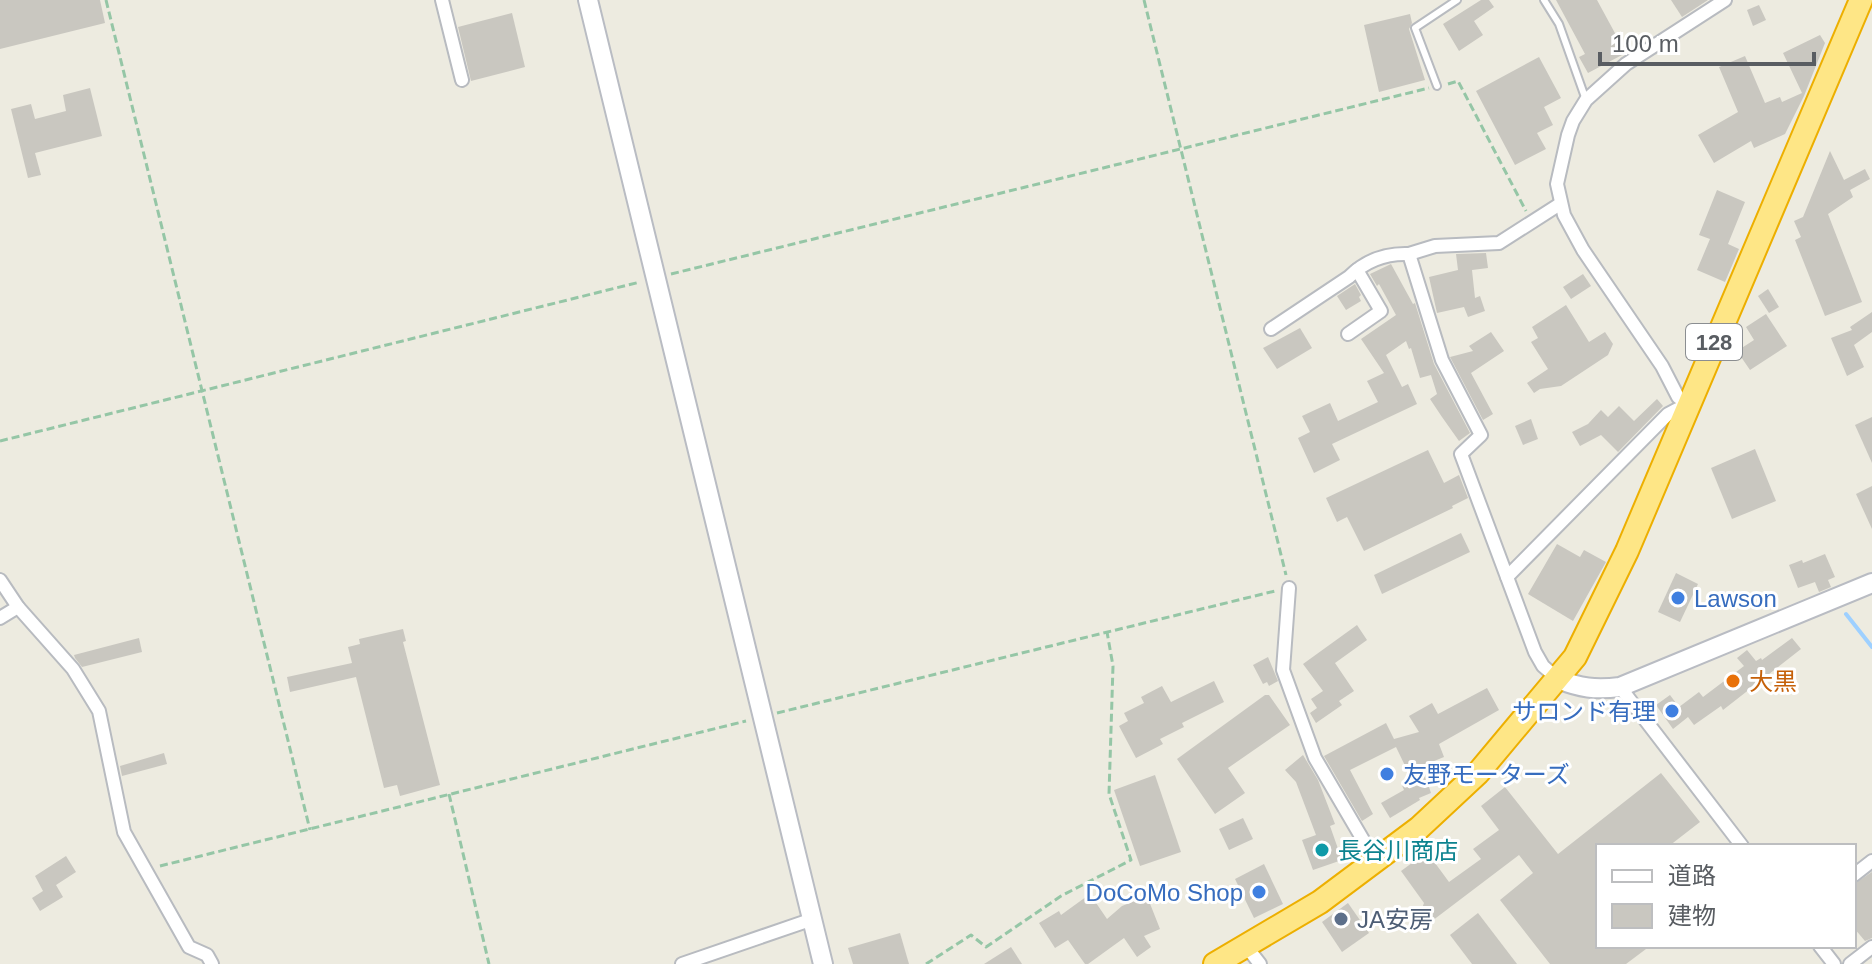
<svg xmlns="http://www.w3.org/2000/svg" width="1872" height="964" font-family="Arial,'Noto Sans JP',sans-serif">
  <rect width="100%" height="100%" fill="#edebe0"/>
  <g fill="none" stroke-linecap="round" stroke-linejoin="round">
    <path stroke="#9ed0ff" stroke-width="4" d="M 1846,614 L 1872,647"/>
  </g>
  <g fill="#c9c7c0">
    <path d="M 0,0 L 100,0 L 105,23 L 0,49 Z"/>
    <path d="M 1481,0 L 1489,0 L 1494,7 L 1474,21 L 1483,35 L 1459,51 L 1443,24 Z"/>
    <path d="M 1556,0 L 1597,0 L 1616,35 L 1613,37 L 1622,55 L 1588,73 L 1579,57 L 1585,54 Z"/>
    <path d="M 1671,0 L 1708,0 L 1682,17 Z"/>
    <path d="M 1759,5 L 1766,20 L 1753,26 L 1747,10 Z"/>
    <path d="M 512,13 L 525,67 L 471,81 L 458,27 Z"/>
    <path d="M 1410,14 L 1412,23 L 1409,29 L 1425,80 L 1379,92 L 1364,25 Z"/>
    <path d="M 1820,35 L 1825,43 L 1804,96 L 1785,134 L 1754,148 L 1751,141 L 1714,163 L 1698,135 L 1738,112 L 1719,67 L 1745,56 L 1765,103 L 1780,97 L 1782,102 L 1802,93 L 1783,53 Z"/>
    <path d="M 1539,57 L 1561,98 L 1544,107 L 1553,125 L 1537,133 L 1546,149 L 1515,165 L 1476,91 Z"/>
    <path d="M 90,88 L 102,136 L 35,153 L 41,175 L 28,178 L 11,109 L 31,104 L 35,119 L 66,111 L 63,95 Z"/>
    <path d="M 1830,151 L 1844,180 L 1865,169 L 1870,179 L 1850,190 L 1853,197 L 1828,214 L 1862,302 L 1825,316 L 1795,240 L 1801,237 L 1794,221 L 1803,217 Z"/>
    <path d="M 1717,190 L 1745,202 L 1728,244 L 1739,249 L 1725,282 L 1697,270 L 1710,239 L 1699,235 Z"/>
    <path d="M 1486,253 L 1488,268 L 1472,270 L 1475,298 L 1480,296 L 1485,311 L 1468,317 L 1464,307 L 1437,313 L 1429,277 L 1458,270 L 1456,254 Z"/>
    <path d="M 1391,264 L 1413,304 L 1415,303 L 1434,364 L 1470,433 L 1459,441 L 1442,417 L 1430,399 L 1437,394 L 1431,375 L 1420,378 L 1411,348 L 1409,349 L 1406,341 L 1386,355 L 1402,387 L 1408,384 L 1417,404 L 1332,444 L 1340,460 L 1314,473 L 1298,438 L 1310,432 L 1302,416 L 1330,403 L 1338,421 L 1378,402 L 1367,381 L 1384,373 L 1361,339 L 1396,315 L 1379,284 L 1377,286 L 1370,274 Z"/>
    <path d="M 1583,274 L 1591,286 L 1571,299 L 1563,287 Z"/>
    <path d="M 1355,284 L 1361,295 L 1359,297 L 1361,301 L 1346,310 L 1337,296 Z"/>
    <path d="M 1768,289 L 1779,307 L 1769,313 L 1758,296 Z"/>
    <path d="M 1566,305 L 1589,342 L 1605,332 L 1613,344 L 1608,355 L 1561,386 L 1540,389 L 1534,393 L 1527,383 L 1548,369 L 1531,342 L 1538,338 L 1532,327 Z"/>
    <path d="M 1872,312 L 1872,332 L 1854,345 L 1864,367 L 1847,376 L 1831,338 L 1852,330 L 1850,327 Z"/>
    <path d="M 1766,314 L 1787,346 L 1750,370 L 1737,351 L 1754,340 L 1746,327 Z"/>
    <path d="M 1300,328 L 1312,348 L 1277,369 L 1263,348 Z"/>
    <path d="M 1491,332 L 1504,351 L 1471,373 L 1493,414 L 1483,420 L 1450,357 L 1473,351 L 1469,346 Z"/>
    <path d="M 1657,399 L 1663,406 L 1618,452 L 1601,435 L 1580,446 L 1572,432 L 1588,424 L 1601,410 L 1608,417 L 1619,406 L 1634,421 Z"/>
    <path d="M 1872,417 L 1872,463 L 1855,425 Z"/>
    <path d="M 1531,419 L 1538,439 L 1523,445 L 1515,426 Z"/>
    <path d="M 1755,449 L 1776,501 L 1732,519 L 1711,468 Z"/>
    <path d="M 1428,450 L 1444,483 L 1459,475 L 1468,498 L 1452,506 L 1453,508 L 1364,551 L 1347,517 L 1337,522 L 1326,498 Z"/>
    <path d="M 1872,486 L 1872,529 L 1856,494 Z"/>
    <path d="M 1461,533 L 1470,552 L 1382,594 L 1374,575 Z"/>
    <path d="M 1557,544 L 1580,557 L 1584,550 L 1606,562 L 1573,621 L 1528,594 Z"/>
    <path d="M 1825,554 L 1835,577 L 1828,580 L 1831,587 L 1819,592 L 1815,582 L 1798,588 L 1789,565 L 1802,560 L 1803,563 Z"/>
    <path d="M 1676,573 L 1698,584 L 1680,622 L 1658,612 Z"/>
    <path d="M 1357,625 L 1367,640 L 1335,663 L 1354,691 L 1339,701 L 1342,705 L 1316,723 L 1310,713 L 1317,708 L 1311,699 L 1323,691 L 1303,664 Z"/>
    <path d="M 403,629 L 406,641 L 403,642 L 440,785 L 400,796 L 397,785 L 384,788 L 356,677 L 290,692 L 287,677 L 352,663 L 348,647 L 360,644 L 359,639 Z"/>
    <path d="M 139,638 L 142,652 L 82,667 L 75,658 L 74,655 Z"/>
    <path d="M 1792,638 L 1801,649 L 1723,710 L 1721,706 L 1694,725 L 1688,717 L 1673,729 L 1656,705 L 1670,695 L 1679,707 L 1699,692 L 1703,697 L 1744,666 L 1737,658 L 1747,650 L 1756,661 L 1761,658 L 1762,660 Z"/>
    <path d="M 1268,657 L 1278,681 L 1269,686 L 1267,682 L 1263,684 L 1253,665 Z"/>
    <path d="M 1214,681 L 1224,702 L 1182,723 L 1184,727 L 1160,739 L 1163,744 L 1136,758 L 1119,726 L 1128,721 L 1124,713 L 1144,703 L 1141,697 L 1162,686 L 1171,702 Z"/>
    <path d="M 1487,688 L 1499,710 L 1439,744 L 1444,757 L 1422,766 L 1431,793 L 1419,798 L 1420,800 L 1390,818 L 1381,803 L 1404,790 L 1401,783 L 1411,778 L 1396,747 L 1350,770 L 1373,814 L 1362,821 L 1324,756 L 1386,723 L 1394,739 L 1419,732 L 1409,716 L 1432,703 L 1438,714 Z"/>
    <path d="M 1265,695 L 1269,695 L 1290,725 L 1228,768 L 1245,793 L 1215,814 L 1177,759 Z"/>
    <path d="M 164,753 L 167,764 L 122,776 L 120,766 Z"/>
    <path d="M 1303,755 L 1318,780 L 1335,824 L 1330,826 L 1342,860 L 1313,870 L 1302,840 L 1316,835 L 1296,782 L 1285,770 Z"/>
    <path d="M 1661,773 L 1700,822 L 1669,846 L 1598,846 L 1598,946 L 1650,946 L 1626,964 L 1550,964 L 1500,900 L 1533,873 L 1519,855 L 1428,924 L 1420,914 L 1424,903 L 1401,871 L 1427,852 L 1449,882 L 1481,859 L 1473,849 L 1499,830 L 1481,806 L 1505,787 L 1558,854 Z"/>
    <path d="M 1155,775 L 1181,852 L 1140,866 L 1114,790 Z"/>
    <path d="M 1243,818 L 1253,839 L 1229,850 L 1219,829 Z"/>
    <path d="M 66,856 L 76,872 L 56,885 L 63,897 L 40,911 L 32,898 L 43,891 L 35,876 Z"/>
    <path d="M 1264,864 L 1283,904 L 1254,918 L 1235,879 Z"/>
    <path d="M 1872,872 L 1872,938 L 1865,941 L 1854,928 L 1854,884 Z"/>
    <path d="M 1090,894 L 1107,919 L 1122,906 L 1147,896 L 1160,929 L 1144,936 L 1151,947 L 1137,957 L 1124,938 L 1088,964 L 1085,964 L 1068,940 L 1055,948 L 1039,923 L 1059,911 L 1061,915 Z"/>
    <path d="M 1348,903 L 1369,933 L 1342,952 L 1322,922 Z"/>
    <path d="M 1478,913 L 1517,964 L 1472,964 L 1450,935 Z"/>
    <path d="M 900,933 L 909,964 L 853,964 L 848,948 Z"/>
    <path d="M 1011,947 L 1022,964 L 984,964 Z"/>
  </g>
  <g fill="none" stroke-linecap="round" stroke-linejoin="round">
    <g stroke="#b8bbc0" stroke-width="10">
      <g id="lane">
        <path d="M 1544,0 L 1559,24 L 1586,100"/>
        <path d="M 1437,86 L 1415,28 L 1457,0"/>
      </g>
    </g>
    <g stroke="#b8bbc0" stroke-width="16">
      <g id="street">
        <path d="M 442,0 L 462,80"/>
        <path d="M 1271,329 L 1349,277 C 1366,260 1385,253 1409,254"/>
        <path d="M 1348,334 L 1381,311 L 1357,270"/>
        <path d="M 1507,577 L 1668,414 L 1687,404 L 1678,397 L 1662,366 L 1583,250 L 1564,215 L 1557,184 L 1568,135 L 1573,121 L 1586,100 L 1626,64 L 1725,0"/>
        <path d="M 0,580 L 18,607 L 73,669 L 99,711 L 124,832 L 189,947 L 207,955 L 212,964"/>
        <path d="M 1289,588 L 1283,670 L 1315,758 L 1376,862"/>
        <path d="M 0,618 L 18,607"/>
        <path d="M 1558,679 L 1543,666 L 1535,652 L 1461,454 L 1481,435 L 1442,360 L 1409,254 L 1435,246 L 1499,243 L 1560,204"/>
        <path d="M 1620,687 L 1742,846"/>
        <path d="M 1854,875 L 1872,861"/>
        <path d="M 1246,946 L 1260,964"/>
        <path d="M 1820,946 L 1834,964"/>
        <path d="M 682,964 L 813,919"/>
        <path d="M 1850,964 L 1872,947"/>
      </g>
    </g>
    <g stroke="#b9bcc3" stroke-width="22">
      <g id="secondary">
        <path d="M 588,0 L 823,964"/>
        <path d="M 1558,679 C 1580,688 1595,690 1620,687 L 1872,583"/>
      </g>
    </g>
    <g stroke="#edaf00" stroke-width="26">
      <path id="highway" d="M 1215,964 L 1320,902 L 1419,828 L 1478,773 L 1575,657 L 1627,551 L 1861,0"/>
    </g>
    <g stroke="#95c6a6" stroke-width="3" stroke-dasharray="8 4" stroke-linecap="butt">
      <path d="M 106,0 L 310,830"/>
      <path d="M 1144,0 L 1286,575"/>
      <path d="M 1448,84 L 1458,81 L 1526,211"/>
      <path d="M 671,274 L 1429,88"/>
      <path d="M 0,441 L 640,282"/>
      <path d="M 777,713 L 1275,591"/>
      <path d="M 449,794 L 489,964"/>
      <path d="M 160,866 L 746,721"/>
      <path d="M 926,964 L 971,935 L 986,947 L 1061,896 L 1131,860 L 1109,794 L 1113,666 L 1107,632"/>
    </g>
    <use href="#lane" stroke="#fff" stroke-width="6"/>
    <use href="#street" stroke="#fff" stroke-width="12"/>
    <use href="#secondary" stroke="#fff" stroke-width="18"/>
    <use href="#highway" stroke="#fee686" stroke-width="22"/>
  </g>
  <g fill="#3f7fe0" stroke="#fff" stroke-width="3">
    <circle cx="1678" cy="598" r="8"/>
    <circle cx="1672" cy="711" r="8"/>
    <circle cx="1387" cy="774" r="8"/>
    <circle cx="1259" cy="892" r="8"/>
  </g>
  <circle fill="#e8710a" stroke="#fff" stroke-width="3" cx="1733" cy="681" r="8"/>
  <circle fill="#0f9aa8" stroke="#fff" stroke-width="3" cx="1322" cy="850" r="8"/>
  <circle fill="#5c6f8a" stroke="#fff" stroke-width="3" cx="1341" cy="919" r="8"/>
  <g text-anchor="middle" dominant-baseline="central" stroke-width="6" stroke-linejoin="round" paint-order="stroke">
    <rect fill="#fff" stroke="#8b8e91" stroke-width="2" x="1686" y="324" width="56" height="36" rx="6"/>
    <g font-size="22" font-weight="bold" fill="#595d62">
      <text x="1714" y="342">128</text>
    </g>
    <g font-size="24" fill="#366cbe" stroke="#fff" text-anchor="start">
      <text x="1694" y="598">Lawson</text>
      <text x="1656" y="711" text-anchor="end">サロンド有理</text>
      <text x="1403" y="774">友野モーターズ</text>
      <text x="1243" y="892" text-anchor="end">DoCoMo Shop</text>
    </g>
    <g font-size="24" fill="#c56008" stroke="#fff" text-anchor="start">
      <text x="1749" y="681">大黒</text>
    </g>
    <g font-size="24" fill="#0d838f" stroke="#fff" text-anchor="start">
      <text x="1338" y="850">長谷川商店</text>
    </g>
    <g font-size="24" fill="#4e5e75" stroke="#fff" text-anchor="start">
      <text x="1357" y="919">JA安房</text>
    </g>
  </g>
  <rect x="1596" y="844" width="260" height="104" fill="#ffffff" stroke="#bdbec0" stroke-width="2"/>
  <rect x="1612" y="870" width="40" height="12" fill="#ffffff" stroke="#bdbec0" stroke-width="2"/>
  <text x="1668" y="884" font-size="24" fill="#595d62">道路</text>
  <rect x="1612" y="904" width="40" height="24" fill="#c9c7c0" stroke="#bdbec0" stroke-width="2"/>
  <text x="1668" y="924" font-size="24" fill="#595d62">建物</text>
  <path d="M1600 52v12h214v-12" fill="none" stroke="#595d62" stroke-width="4"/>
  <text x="1612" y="52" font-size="24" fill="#595d62" stroke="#ffffff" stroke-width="6" paint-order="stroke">100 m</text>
</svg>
